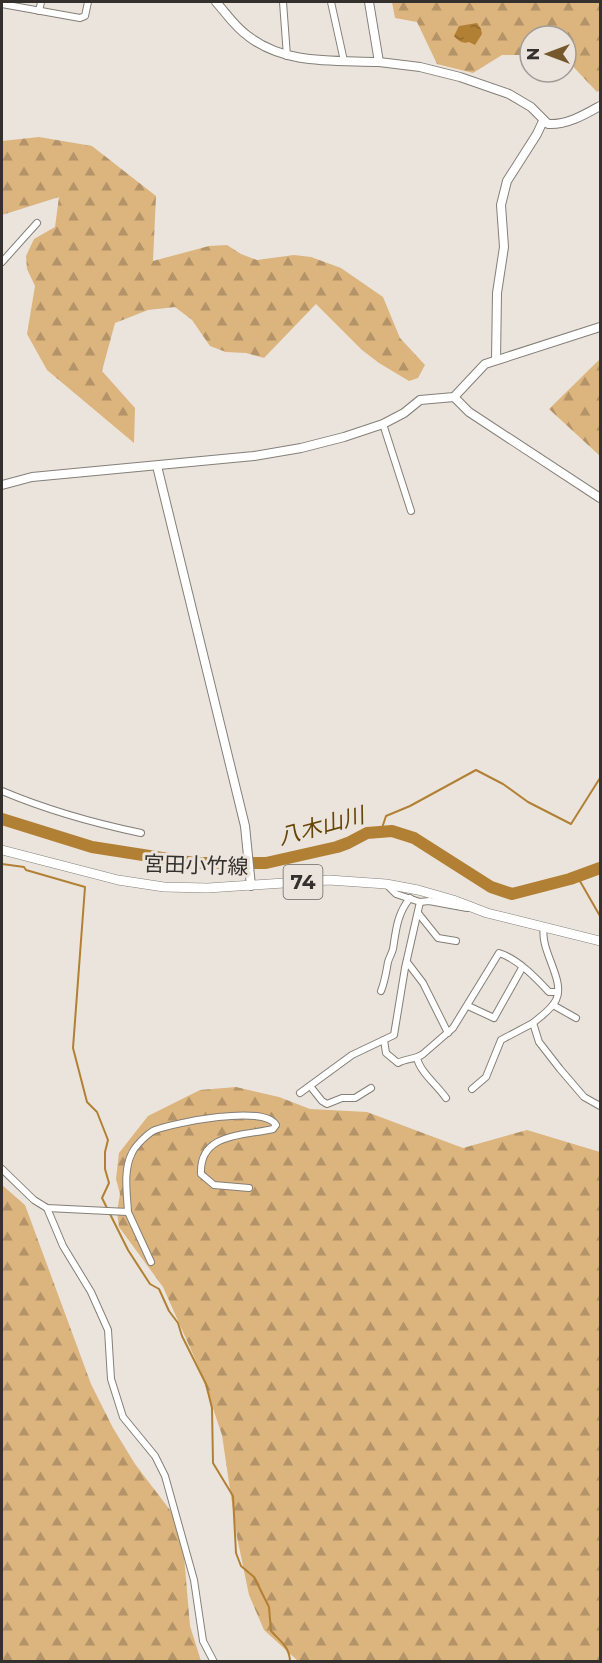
<svg xmlns="http://www.w3.org/2000/svg" width="602" height="1663" font-family="Montserrat,'Noto Sans JP',sans-serif">
  <defs>
    <pattern id="forest-firs" width="22" height="20" patternUnits="userSpaceOnUse" patternTransform="scale(1.5)"><rect width="22" height="20" fill="#dcb47d"/><path d="M5 1l3.5 6h-7zM16 11l3.5 6h-7z" fill="#b39367"/></pattern>
    <pattern id="water-ripples" width="26" height="14" patternUnits="userSpaceOnUse" patternTransform="scale(1.5)"><rect width="26" height="14" fill="#b28034"/><path d="M2 4q2-2 4 0t4 0M15 11q2-2 4 0t4 0" fill="none" stroke="#91692c"/></pattern>
  </defs>
  <rect width="100%" height="100%" fill="#ebe4dc"/>
  <g fill="url(#forest-firs)">
    <path d="M 392,2 L 600,2 L 600,90 L 597,92 L 566,59 L 566,36 L 530,36 L 530,55 L 502,55 L 473,73 L 437,64 L 417,22 L 395,18 Z"/>
    <path d="M 39,137 L 92,146 L 156,196 L 153,261 L 209,246 L 227,245 L 241,254 L 257,260 L 294,255 L 311,257 L 341,268 L 383,297 L 400,338 L 425,365 L 418,378 L 409,381 L 379,363 L 362,350 L 316,304 L 264,358 L 246,353 L 226,352 L 210,346 L 192,320 L 175,307 L 148,310 L 115,323 L 102,371 L 135,408 L 134,443 L 47,370 L 27,334 L 35,286 L 27,269 L 26,256 L 34,239 L 55,227 L 59,197 L 2,215 L 2,141 Z"/>
    <path d="M 600,359 L 600,456 L 549,409 Z"/>
    <path d="M 236,1087 L 279,1097 L 310,1109 L 367,1112 L 463,1148 L 527,1130 L 600,1152 L 600,1661 L 298,1661 L 264,1630 L 249,1595 L 237,1537 L 222,1435 L 200,1370 L 163,1287 L 119,1227 L 117,1212 L 120,1194 L 116,1179 L 119,1153 L 148,1116 L 200,1090 Z"/>
    <path d="M 2,1185 L 25,1205 L 91,1384 L 113,1428 L 135,1464 L 173,1514 L 183,1544 L 190,1626 L 201,1661 L 2,1661 Z"/>
  </g>
  <path fill="url(#water-ripples)" d="M 477,23 L 481,29 L 482,34 L 475,45 L 469,42 C 463,44 458,41 454,36 L 459,26 Z"/>
  <g fill="none" stroke-linecap="round" stroke-linejoin="round">
    <g stroke="#b28034" stroke-width="2">
      <path d="M 381,831 L 386,816 L 410,806 L 476,770 L 503,784 L 528,802 L 571,824 L 600,778"/>
      <path d="M 2,864 L 24,867 L 26,870 L 85,887 L 73,1048 L 87,1102 L 97,1112 L 108,1140 L 105,1152 L 105,1169 L 109,1183 L 102,1198 L 128,1250 L 150,1284 L 159,1289 L 169,1311 L 178,1323 L 182,1336 L 206,1384 L 212,1408 L 213,1463 L 233,1496 L 236,1553 L 241,1566 L 254,1577 L 269,1607 L 271,1631 C 280,1641 290,1647 290,1662"/>
      <path d="M 577,876 L 600,916"/>
    </g>
    <path stroke="#b28034" stroke-width="12" d="M 2,819 L 92,847 L 194,863 L 266,863 L 337,847 L 348,843 L 367,833 L 392,831 L 414,838 L 491,887 L 512,894 L 570,879 L 600,868"/>
    <g stroke="#847f77" stroke-width="8">
      <g id="street">
        <path d="M 283,2 L 287,56"/>
        <path d="M 331,2 L 344,61"/>
        <path d="M 2,4 L 80,18 L 85,16 L 88,2"/>
        <path d="M 39,11 L 41,2"/>
        <path d="M 2,262 L 37,223"/>
        <path d="M 383,424 L 411,511"/>
        <path d="M 2,791 C 47,810 93,823 141,833"/>
        <path d="M 420,902 L 429,901 L 467,908"/>
        <path d="M 418,913 L 438,938 L 456,941"/>
        <path d="M 544,927 C 539,950 566,980 556,1000 C 552,1009 540,1017 533,1023 L 539,1042 L 560,1069 L 584,1097 L 600,1106"/>
        <path d="M 407,962 L 423,983 L 448,1033"/>
        <path d="M 381,991 C 385,981 386,973 388,962 C 389,958 392,953 393,949 C 396,930 397,914 410,898"/>
        <path d="M 553,1005 L 576,1018"/>
        <path d="M 468,1006 L 494,1018 L 522,968"/>
        <path d="M 384,1040 L 386,1053 L 398,1063 C 406,1058 415,1060 423,1054 L 453,1028 L 499,953 C 518,959 536,978 549,992 L 558,992"/>
        <path d="M 417,1058 C 420,1072 437,1085 446,1098"/>
        <path d="M 310,1086 L 322,1101 L 327,1104 L 342,1098 L 355,1098 L 371,1088"/>
        <path d="M 472,1089 L 486,1077 L 501,1040 L 533,1023"/>
        <path d="M 300,1093 L 352,1055 L 394,1035 L 405,968 L 420,902 L 396,894 L 386,884"/>
        <path d="M 2,1169 L 34,1200 L 47,1208 L 128,1212 C 127,1193 123,1170 132,1153 C 135,1146 148,1133 155,1130 C 174,1123 264,1104 276,1125 L 273,1129 C 245,1136 199,1132 201,1174 L 214,1185 L 249,1188"/>
        <path d="M 47,1208 L 63,1246 L 91,1292 L 108,1330 L 111,1379 L 123,1417 L 155,1456 L 165,1476 L 194,1580 L 203,1641 L 214,1662"/>
        <path d="M 128,1212 L 151,1262"/>
      </g>
    </g>
    <g stroke="#847f77" stroke-width="10">
      <g id="secondary">
        <path d="M 216,2 C 226,13 235,27 248,36 C 285,65 334,60 379,62"/>
        <path d="M 369,2 L 379,62 L 420,67 L 460,77 L 509,94 L 531,107 L 548,124 C 567,125 584,115 600,106"/>
        <path d="M 496,360 L 497,293 L 504,247 L 501,205 L 507,181 L 537,134 L 543,121"/>
        <path d="M 454,397 L 469,412 L 600,498"/>
        <path d="M 157,466 L 245,826 L 251,886"/>
        <path d="M 2,485 L 32,477 L 254,456 L 301,448 L 344,437 L 383,424 L 404,413 L 420,400 L 454,397 L 485,364 L 600,327"/>
      </g>
    </g>
    <g stroke="#847f77" stroke-width="10">
      <path id="primary" d="M 2,850 L 118,880 L 164,887 L 208,888 L 329,880 L 386,884 L 418,890 L 453,900 L 487,913 L 600,941"/>
    </g>
    <use href="#street" stroke="#fff" stroke-width="6"/>
    <use href="#secondary" stroke="#fff" stroke-width="8"/>
    <use href="#primary" stroke="#fff" stroke-width="9"/>
  </g>
  <g text-anchor="middle" dominant-baseline="central" stroke-width="6" stroke-linejoin="round" paint-order="stroke">
    <rect fill="#ebe4dc" stroke="#6a6662" stroke-width="1.5" x="283.5" y="865" width="39" height="34" rx="4.5"/>
    <g font-size="20" font-weight="bold" fill="#33302d">
      <text x="303" y="882">74</text>
    </g>
    <g font-size="21" fill="#33302d" stroke="#ebe4dc">
      <text transform="translate(196 865) rotate(2)">宮田小竹線</text>
    </g>
    <g font-size="22" font-style="italic" fill="#674508" stroke="#ebe4dc">
      <text transform="translate(321 826) rotate(-15)">八木山川</text>
    </g>
  </g>
  <rect width="602" height="1663" fill="none" stroke="#33302d" stroke-width="6"/>
  <g transform="translate(548 54) rotate(270)"><circle r="28" fill="#ebe4dc" stroke="#a19c96" stroke-width="1.5"/>
  <path d="M0-4.5L10 22L0 15L-10 22Z" fill="#76582d"/>
  <text y="-9" font-size="16" font-weight="bold" text-anchor="middle" fill="#33302d">N</text>
  </g>
</svg>
